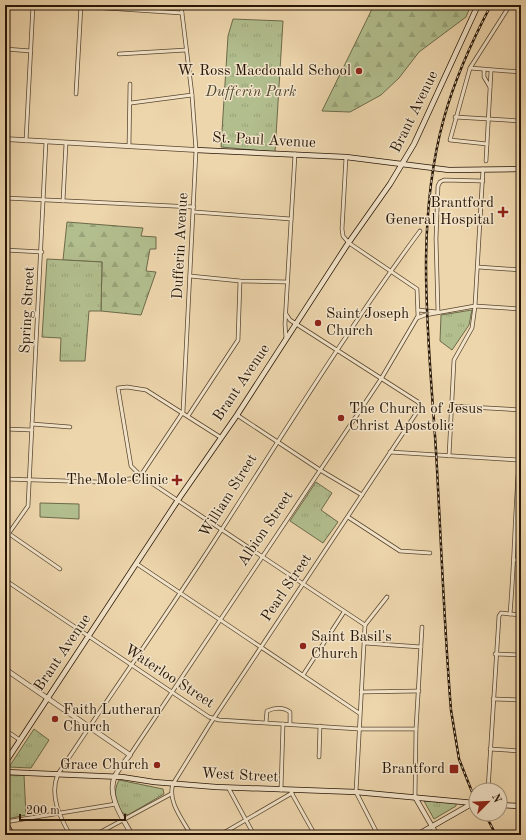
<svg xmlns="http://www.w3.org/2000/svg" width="526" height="840" font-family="'Old Standard TT',serif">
  <defs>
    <pattern id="forest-firs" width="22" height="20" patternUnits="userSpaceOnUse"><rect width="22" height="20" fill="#b2be8e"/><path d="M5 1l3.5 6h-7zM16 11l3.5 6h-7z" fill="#99a379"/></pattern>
    <pattern id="park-tufts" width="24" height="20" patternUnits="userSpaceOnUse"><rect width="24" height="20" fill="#b2be8e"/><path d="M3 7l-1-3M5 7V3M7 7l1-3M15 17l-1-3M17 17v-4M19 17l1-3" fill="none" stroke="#99a379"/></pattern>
  </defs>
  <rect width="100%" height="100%" fill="#edd5ac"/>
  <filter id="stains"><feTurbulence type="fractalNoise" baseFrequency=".005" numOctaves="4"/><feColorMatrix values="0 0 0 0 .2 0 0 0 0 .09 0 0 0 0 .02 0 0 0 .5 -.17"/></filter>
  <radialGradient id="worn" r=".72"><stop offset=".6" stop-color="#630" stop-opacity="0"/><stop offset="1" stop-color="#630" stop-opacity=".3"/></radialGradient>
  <path fill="#b2be8e" stroke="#6c6a4a" d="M 40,503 L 79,504 L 79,519 L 40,517 Z"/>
  <g fill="url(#forest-firs)" stroke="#6c6a4a">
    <path d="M 374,5 L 471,5 L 466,17 L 419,52 L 399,78 L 381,95 L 350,112 L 322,111 Z"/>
    <path d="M 67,222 L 143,228 L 141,236 L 156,237 L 156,249 L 150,249 L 146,271 L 156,272 L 141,315 L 101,311 L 102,262 L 63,260 Z"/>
  </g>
  <g fill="url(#park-tufts)" stroke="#6c6a4a">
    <path d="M 233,19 L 283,21 L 275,152 L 221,147 L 228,36 Z"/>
    <path d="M 47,259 L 102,262 L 101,311 L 89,311 L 85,361 L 60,361 L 61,338 L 42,337 Z"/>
    <path d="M 472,310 L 469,325 L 452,350 L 440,341 L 441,315 Z"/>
    <path d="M 316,482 L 332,493 L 321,510 L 338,522 L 323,543 L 290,521 Z"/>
    <path d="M 34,729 L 49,740 L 31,768 L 9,767 Z"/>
    <path d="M 5,775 L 24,775 L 26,815 L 7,819 L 5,815 Z"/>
    <path d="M 119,780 L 163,789 L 164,794 L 128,815 L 121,812 C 115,799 113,792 119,780 Z"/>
    <path d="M 424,801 L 456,803 L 456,806 L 434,819 Z"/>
  </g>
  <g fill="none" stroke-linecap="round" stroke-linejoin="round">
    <g stroke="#584630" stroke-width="4.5">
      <g id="minor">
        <path d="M 60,5 L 182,13"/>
        <path d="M 5,49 L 31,51"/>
        <path d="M 119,54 L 186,50"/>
        <path d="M 470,68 L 521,72"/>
        <path d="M 484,70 L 484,77 L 490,87"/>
        <path d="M 76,94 L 81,5"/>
        <path d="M 131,103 L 192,95"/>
        <path d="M 455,117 L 521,121"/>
        <path d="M 26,141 L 33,5"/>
        <path d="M 487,144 L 450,140 L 470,68 L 510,5"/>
        <path d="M 129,146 L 130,84"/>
        <path d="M 486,161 L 491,71"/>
        <path d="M 5,198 L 194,207"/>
        <path d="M 63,201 L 66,143"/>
        <path d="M 194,212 L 291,219"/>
        <path d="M 5,250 L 42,252"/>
        <path d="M 478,267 L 521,270"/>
        <path d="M 190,276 L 240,281 L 287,282"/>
        <path d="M 418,310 L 437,312"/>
        <path d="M 438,312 L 436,239 L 438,186 L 440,182 L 444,180 L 483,181"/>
        <path d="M 417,318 L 425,315 L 475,306 L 521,309"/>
        <path d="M 286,339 L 285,324 L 295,154"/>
        <path d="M 452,406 L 521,410"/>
        <path d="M 237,415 L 320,470 L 362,495"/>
        <path d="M 188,416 L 238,340 L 240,281"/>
        <path d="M 32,424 L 70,427"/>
        <path d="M 5,429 L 32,430"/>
        <path d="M 220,437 L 146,390 L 127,387 L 118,388 L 131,466 L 141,476 L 365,625"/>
        <path d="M 390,452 L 518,460"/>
        <path d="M 449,456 L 454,360 L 472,328 L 475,306 L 483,169"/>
        <path d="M 5,479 L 98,482 L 139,478 L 183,412 L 196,150 L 192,95 L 181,5"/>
        <path d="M 348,517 L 400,551 L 430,553"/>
        <path d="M 5,531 L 60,569"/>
        <path d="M 9,533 L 28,506 L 46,141"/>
        <path d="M 515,560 L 521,560"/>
        <path d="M 137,564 L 359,713"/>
        <path d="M 5,580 L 209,717 L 219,720 L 359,729 L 416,729"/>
        <path d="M 510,614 C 515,556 515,498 521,440"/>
        <path d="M 365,625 L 356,792 L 378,835"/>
        <path d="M 365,625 L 387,597"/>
        <path d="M 365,643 L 421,647"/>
        <path d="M 495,654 L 521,655"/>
        <path d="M 303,675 L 344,612"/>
        <path d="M 361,692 L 419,691"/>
        <path d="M 493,699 L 521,700"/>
        <path d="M 266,722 L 267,711 C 274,708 283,707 290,712 L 290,724"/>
        <path d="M 5,730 L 20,740"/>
        <path d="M 490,749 L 521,751"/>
        <path d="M 130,755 L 381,379 L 418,316 L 417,289 L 349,243 L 343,236 L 342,229 L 346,157"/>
        <path d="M 319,757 L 320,726"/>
        <path d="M 228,787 L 254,835"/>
        <path d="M 281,790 L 283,724"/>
        <path d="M 488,790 L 499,616 L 501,613 L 521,615"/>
        <path d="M 291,792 L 315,835"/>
        <path d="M 415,797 L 416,729 L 422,627"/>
        <path d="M 5,822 L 116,804"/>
        <path d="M 70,835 C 60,817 49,796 58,774 C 112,692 169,612 222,529 C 287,428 349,327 420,231"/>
        <path d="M 95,835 L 171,794"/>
        <path d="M 191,835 C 183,820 167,801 173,784 L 210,724 L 421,406 L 418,402 L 290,320 L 286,314"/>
        <path d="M 220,835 L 292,793"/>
        <path d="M 517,835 L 521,833"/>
      </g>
    </g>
    <g stroke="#584630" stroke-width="5.5">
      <g id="tertiary">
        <path d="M 5,139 L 196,150"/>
        <path d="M 5,669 L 130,755 C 125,761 119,768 115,776 C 106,795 123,819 132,835"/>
        <path d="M 415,797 L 437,835"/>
      </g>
    </g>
    <g stroke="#271607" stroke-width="6">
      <g id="secondary">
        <path d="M 196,150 L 346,157 L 449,170 L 521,169"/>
        <path d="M 5,763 L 180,497 L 237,415 L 347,245 L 390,184 L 414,144 L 478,5"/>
        <path d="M 5,772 L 122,777 L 154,782 L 216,787 L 356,792 L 474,803"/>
        <path d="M 500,805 L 521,806"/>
        <path d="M 5,822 L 12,835"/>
        <path d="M 417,835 L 473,803"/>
      </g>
    </g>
    <use href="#minor" stroke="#f3e4c9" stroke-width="3"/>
    <use href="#tertiary" stroke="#f3e4c9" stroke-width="4"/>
    <use href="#secondary" stroke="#f3e4c9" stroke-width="4.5"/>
    <g stroke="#271607" stroke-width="2.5">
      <g id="rail">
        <path d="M 476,802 L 459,759 L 451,710 C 444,624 441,538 436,451 C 429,341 414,226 444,118 C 455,78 472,41 491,5"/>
        <path d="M 485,814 L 496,835"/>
      </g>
    </g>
    <use href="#rail" stroke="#f3e4c9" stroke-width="1" stroke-dasharray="3" stroke-linecap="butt"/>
  </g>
  <g fill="#8f2418" stroke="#f3e4c9" stroke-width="1.5">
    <circle cx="359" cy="71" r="4"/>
    <path d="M501 206h4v4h4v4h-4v4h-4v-4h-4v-4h4z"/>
    <circle cx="318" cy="323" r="4"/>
    <circle cx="341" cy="418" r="4"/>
    <path d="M175 474h4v4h4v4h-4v4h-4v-4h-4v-4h4z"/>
    <circle cx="303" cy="646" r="4"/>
    <circle cx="55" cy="719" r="4"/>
    <circle cx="157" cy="765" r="4"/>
    <rect x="449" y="764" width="10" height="10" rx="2"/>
  </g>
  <g text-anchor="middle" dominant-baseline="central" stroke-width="3" stroke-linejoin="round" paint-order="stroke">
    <g font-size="15" fill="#271607" stroke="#f3e4c9" text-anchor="end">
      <text x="351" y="71">W. Ross Macdonald School</text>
      <text x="494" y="203">Brantford<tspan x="494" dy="17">General Hospital</tspan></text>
      <text x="326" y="314" text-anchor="start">Saint Joseph<tspan x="326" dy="17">Church</tspan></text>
      <text x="349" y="409" text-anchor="start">The Church of Jesus<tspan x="349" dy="17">Christ Apostolic</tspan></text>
      <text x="168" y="480">The Mole Clinic</text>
      <text x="311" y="637" text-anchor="start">Saint Basil's<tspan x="311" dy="17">Church</tspan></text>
      <text x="63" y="710" text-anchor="start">Faith Lutheran<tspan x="63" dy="17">Church</tspan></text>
      <text x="149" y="765">Grace Church</text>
      <text x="445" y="769">Brantford</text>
    </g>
    <g font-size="15" font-style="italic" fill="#514830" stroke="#f3e4c9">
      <text x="251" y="92">Dufferin Park</text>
    </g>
    <g font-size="15" fill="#271607" stroke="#f3e4c9">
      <text transform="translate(415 112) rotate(-64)">Brant Avenue</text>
      <text transform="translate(264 141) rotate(3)">St. Paul Avenue</text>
      <text transform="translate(181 246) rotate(-87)">Dufferin Avenue</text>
      <text transform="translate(28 310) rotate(-87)">Spring Street</text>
      <text transform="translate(242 383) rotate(-56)">Brant Avenue</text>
      <text transform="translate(229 496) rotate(-58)">William Street</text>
      <text transform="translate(266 529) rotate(-56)">Albion Street</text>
      <text transform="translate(287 588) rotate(-56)">Pearl Street</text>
      <text transform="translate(63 653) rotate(-56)">Brant Avenue</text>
      <text transform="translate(169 677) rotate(33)">Waterloo Street</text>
      <text transform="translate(240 776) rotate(3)">West Street</text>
    </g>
  </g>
  <rect width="526" height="840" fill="none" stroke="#edd5ac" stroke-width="20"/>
  <rect x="6" y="6" width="514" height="828" fill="none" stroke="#271607" stroke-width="2"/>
  <rect x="10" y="10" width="506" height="820" fill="none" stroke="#271607"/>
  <g transform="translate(488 802) rotate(66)"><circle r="19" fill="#f3e4c9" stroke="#a1927b"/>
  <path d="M0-3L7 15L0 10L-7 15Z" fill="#8f2418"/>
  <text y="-6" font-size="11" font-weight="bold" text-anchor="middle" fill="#271607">N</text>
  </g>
  <path d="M20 814v6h105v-6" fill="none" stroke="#271607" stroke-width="2"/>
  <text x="26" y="814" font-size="12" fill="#271607" stroke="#f3e4c9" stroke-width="3" paint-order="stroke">200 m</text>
  <rect width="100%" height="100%" filter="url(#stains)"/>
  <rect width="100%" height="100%" fill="url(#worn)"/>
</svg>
